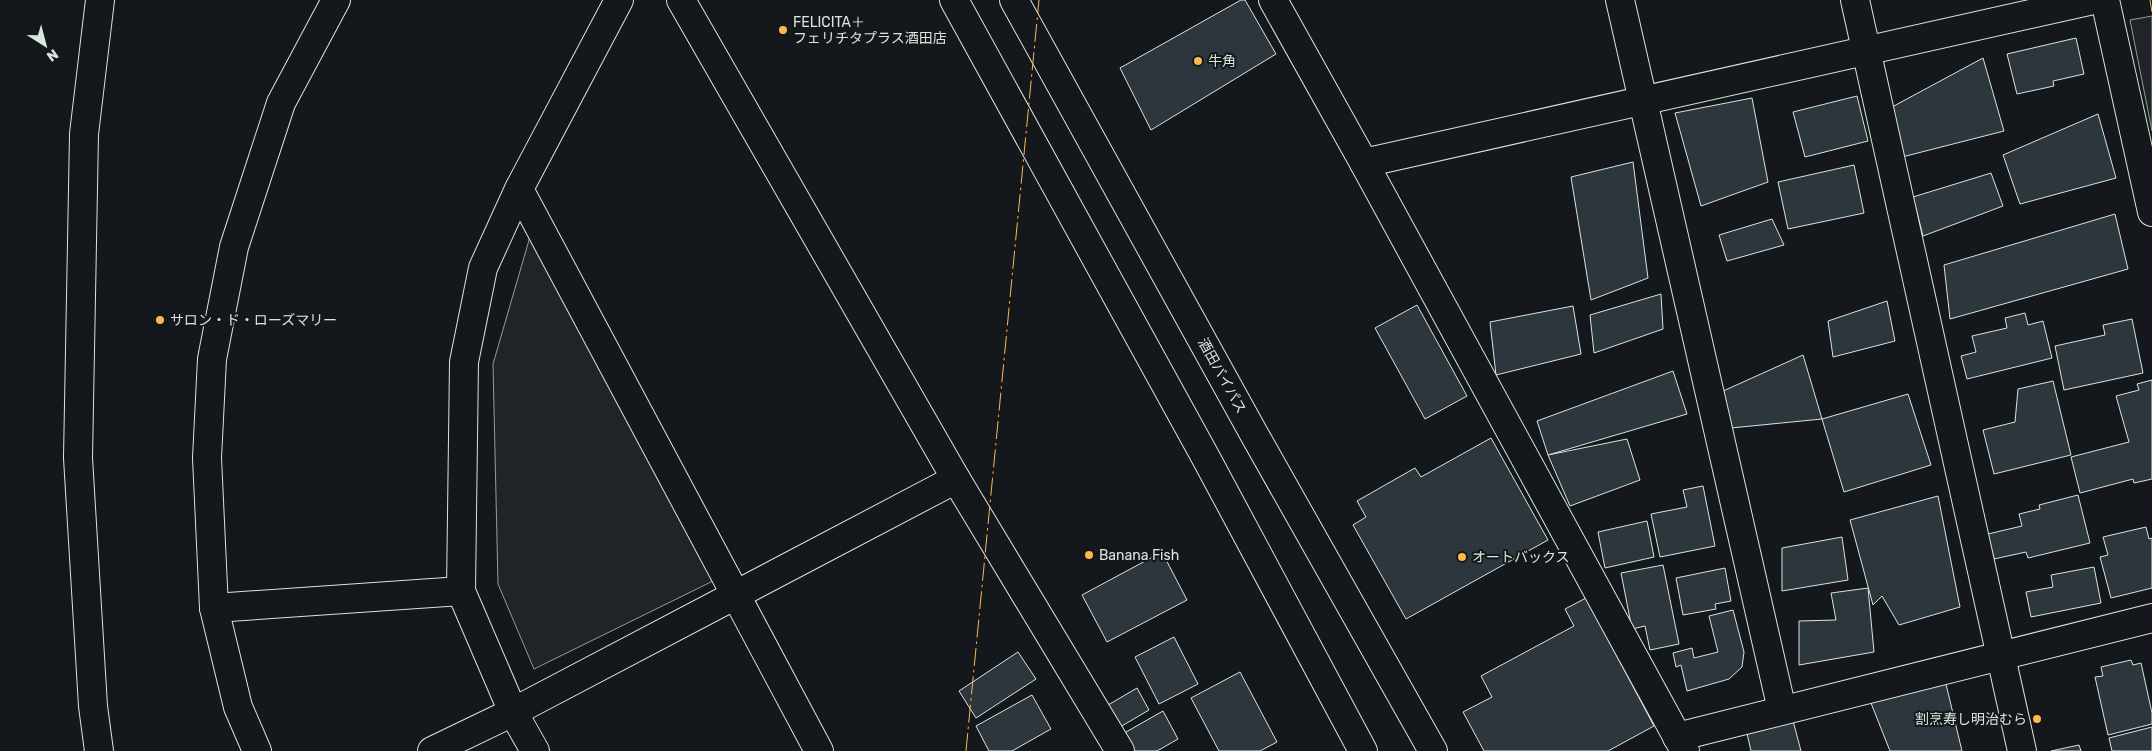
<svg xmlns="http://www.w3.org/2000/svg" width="2152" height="751" font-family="Rubik,'Noto Sans JP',sans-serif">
  <rect width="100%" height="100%" fill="#14181c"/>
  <g fill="#202428" stroke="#939e99">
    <path d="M 2152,16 L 2152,131 L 2130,20 Z"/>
    <path d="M 536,216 L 715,580 L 534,669 L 498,584 L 493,364 Z"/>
  </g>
  <g fill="#2c363c" stroke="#d8e6dc">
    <path d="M 1241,0 L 1245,0 L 1276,54 L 1151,130 L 1120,68 Z"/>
    <path d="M 2076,38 L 2084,74 L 2053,81 L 2054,86 L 2017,94 L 2007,54 Z"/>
    <path d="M 1983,58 L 2004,131 L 1902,157 L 1892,107 Z"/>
    <path d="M 1857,96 L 1868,141 L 1805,157 L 1793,112 Z"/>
    <path d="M 1752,98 L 1768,182 L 1701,206 L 1675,113 Z"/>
    <path d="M 2098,114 L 2116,178 L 2020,204 L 2003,155 Z"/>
    <path d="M 1633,162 L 1648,278 L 1591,300 L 1571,177 Z"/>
    <path d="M 1854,165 L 1864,213 L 1788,229 L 1778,182 Z"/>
    <path d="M 1991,173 L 2003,206 L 1923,236 L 1913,197 Z"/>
    <path d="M 2115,214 L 2128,269 L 1950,319 L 1944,265 Z"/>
    <path d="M 1772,219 L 1784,245 L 1727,261 L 1719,235 Z"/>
    <path d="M 1661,294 L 1663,329 L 1594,353 L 1590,315 Z"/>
    <path d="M 1887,301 L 1895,341 L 1833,357 L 1828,321 Z"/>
    <path d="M 1417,305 L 1467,396 L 1425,419 L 1375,328 Z"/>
    <path d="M 1573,306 L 1581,354 L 1496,375 L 1490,322 Z"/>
    <path d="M 2025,313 L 2028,325 L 2043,321 L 2052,358 L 1967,379 L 1961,356 L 1976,352 L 1972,336 L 2007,328 L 2005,318 Z"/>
    <path d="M 2132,319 L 2143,373 L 2064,390 L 2055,346 L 2105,335 L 2103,325 Z"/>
    <path d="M 1803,355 L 1822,419 L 1731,428 L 1721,392 Z"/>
    <path d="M 1673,371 L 1687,414 L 1548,455 L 1537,421 Z"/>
    <path d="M 2152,380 L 2152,479 L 2134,483 L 2133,479 L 2080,493 L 2071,457 L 2129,442 L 2116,396 L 2139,390 L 2137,384 Z"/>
    <path d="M 2053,381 L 2071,455 L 1994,474 L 1983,430 L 2015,422 L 2018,389 Z"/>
    <path d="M 1908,394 L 1931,465 L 1844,492 L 1822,419 Z"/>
    <path d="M 1491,438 L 1548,540 L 1406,619 L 1353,525 L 1366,517 L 1357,501 L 1415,468 L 1421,477 Z"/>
    <path d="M 1627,439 L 1640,480 L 1570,506 L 1548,455 Z"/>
    <path d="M 1703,486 L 1715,546 L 1660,557 L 1651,514 L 1687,507 L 1683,490 Z"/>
    <path d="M 2078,495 L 2090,543 L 2028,558 L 2026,552 L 1994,559 L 1988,534 L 2022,526 L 2019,514 L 2040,509 L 2039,505 Z"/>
    <path d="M 1938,496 L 1960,607 L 1899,625 L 1882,596 L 1873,605 L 1850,520 Z"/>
    <path d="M 1647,521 L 1654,557 L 1605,568 L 1598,532 Z"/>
    <path d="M 2146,527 L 2149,539 L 2152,538 L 2152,588 L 2111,598 L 2100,557 L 2108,555 L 2103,537 Z"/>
    <path d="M 1842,537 L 1848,580 L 1782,591 L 1782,548 Z"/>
    <path d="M 1162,552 L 1187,600 L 1107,642 L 1082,595 Z"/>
    <path d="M 1663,565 L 1679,644 L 1650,650 L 1645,626 L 1632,629 L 1621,573 Z"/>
    <path d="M 2094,567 L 2101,603 L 2031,617 L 2026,592 L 2053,587 L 2051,575 Z"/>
    <path d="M 1725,568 L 1731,601 L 1715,604 L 1716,609 L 1683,615 L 1676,578 Z"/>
    <path d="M 1868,588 L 1874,652 L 1799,665 L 1799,621 L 1836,620 L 1831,593 Z"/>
    <path d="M 1586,598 L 1654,726 L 1608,751 L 1484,751 L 1463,712 L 1492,697 L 1481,676 L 1574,626 L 1565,609 Z"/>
    <path d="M 1733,610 L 1744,652 L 1742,667 L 1729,679 L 1687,691 L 1681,665 L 1676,667 L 1673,653 L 1692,648 L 1694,658 L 1718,652 L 1709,616 Z"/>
    <path d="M 1174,637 L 1198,684 L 1159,704 L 1135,657 Z"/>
    <path d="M 1018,652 L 1036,679 L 976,718 L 959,691 Z"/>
    <path d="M 2131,660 L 2133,665 L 2141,663 L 2152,713 L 2152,724 L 2108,735 L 2095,677 L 2103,676 L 2101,667 Z"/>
    <path d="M 1240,672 L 1277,742 L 1260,751 L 1219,751 L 1191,698 Z"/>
    <path d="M 1945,680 L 1962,751 L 1890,751 L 1871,703 Z"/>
    <path d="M 1137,688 L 1149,710 L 1115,730 L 1103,708 Z"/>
    <path d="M 1032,695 L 1051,729 L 1012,751 L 989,751 L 976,726 Z"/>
    <path d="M 1163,711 L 1178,739 L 1157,751 L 1127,751 L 1119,736 Z"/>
    <path d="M 1792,717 L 1801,751 L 1751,751 L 1746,729 Z"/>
    <path d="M 2152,727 L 2152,751 L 2112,751 L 2109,738 Z"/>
    <path d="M 2079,745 L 2081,751 L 2051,751 Z"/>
  </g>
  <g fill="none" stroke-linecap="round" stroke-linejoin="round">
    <g stroke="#d8e6dc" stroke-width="30">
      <g id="minor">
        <path d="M 681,0 L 956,479 L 1120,751"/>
        <path d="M 1273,0 L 1364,163 L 1685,751"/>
        <path d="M 1620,0 L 1782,710"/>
        <path d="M 1855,0 L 2022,751"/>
        <path d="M 2105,0 L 2152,212"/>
        <path d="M 1364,163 L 2093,0"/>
        <path d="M 519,189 L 819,751"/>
        <path d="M 214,608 L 461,591"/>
        <path d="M 1677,737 L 2152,618"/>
        <path d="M 99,751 L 93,706 L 78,458 L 84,134 L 100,0"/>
        <path d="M 257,751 L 238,707 L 214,608 L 207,458 L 212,359 L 234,247 L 281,103 L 336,0"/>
        <path d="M 432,751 L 513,712 L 956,479"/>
        <path d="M 535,751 L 513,712 L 461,591 L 464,362 L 483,268 L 519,189 L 619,0"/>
      </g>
    </g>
    <g stroke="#d8e6dc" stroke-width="30">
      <g id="highway">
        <path d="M 954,0 L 1206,458 L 1363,751"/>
        <path d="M 1014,0 L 1254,434 L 1433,751"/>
      </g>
    </g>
    <use href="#minor" stroke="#14181c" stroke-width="28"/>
    <use href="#highway" stroke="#14181c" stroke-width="28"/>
    <g stroke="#ffb74d" stroke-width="1" stroke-dasharray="18 4 2.5 4" stroke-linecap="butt">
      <path d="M 2150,0 L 2152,12"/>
      <path d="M 966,751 L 1039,0"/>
    </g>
  </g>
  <g fill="#ffb74d" stroke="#14181c" stroke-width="2">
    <circle cx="783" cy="30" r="5"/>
    <circle cx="1198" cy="61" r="5"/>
    <circle cx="160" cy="320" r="5"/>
    <circle cx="1089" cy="555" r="5"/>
    <circle cx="1462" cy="557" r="5"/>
    <circle cx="2037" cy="719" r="5"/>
  </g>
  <g text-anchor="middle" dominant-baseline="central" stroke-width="4" stroke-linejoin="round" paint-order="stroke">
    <g font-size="14" fill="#d8e6dc" stroke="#14181c" text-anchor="start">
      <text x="793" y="22">FELICITA＋<tspan x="793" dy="16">フェリチタプラス酒田店</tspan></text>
      <text x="1208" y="61">牛角</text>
      <text x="170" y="320">サロン・ド・ローズマリー</text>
      <text x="1099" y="555">Banana Fish</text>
      <text x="1472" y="557">オートバックス</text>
      <text x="2027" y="719" text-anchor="end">割烹寿し明治むら</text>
    </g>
    <g font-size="14" fill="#d8e6dc" stroke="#14181c">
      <text transform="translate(1222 376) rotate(61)">酒田バイパス</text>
    </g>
  </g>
  <g transform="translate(45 45) rotate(144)" stroke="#14181c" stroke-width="4" paint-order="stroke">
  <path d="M0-4L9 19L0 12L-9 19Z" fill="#d8e6dc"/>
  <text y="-8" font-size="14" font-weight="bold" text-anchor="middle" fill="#d8e6dc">N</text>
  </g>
</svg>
